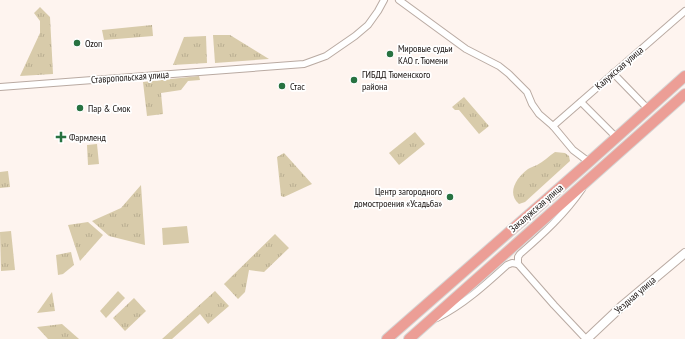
<svg xmlns="http://www.w3.org/2000/svg" width="685" height="339" font-family="'PT Sans Narrow',sans-serif">
  <defs>
    <pattern id="grass-tufts" width="24" height="20" patternUnits="userSpaceOnUse"><rect width="24" height="20" fill="#d8cbaa"/><path d="M3 7l-1-3M5 7V3M7 7l1-3M15 17l-1-3M17 17v-4M19 17l1-3" fill="none" stroke="#b9ad91"/></pattern>
  </defs>
  <rect width="100%" height="100%" fill="#fef4ef"/>
  <g fill="url(#grass-tufts)">
    <path d="M 40,7 L 50,17 L 53,74 L 20,76 L 40,33 L 40,21 L 34,13 Z"/>
    <path d="M 152,25 L 153,36 L 104,40 L 102,30 Z"/>
    <path d="M 213,35 L 230,35 L 269,59 L 215,63 Z"/>
    <path d="M 206,36 L 207,63 L 173,65 L 184,37 Z"/>
    <path d="M 199,76 L 200,80 L 188,81 L 181,90 L 161,93 L 163,114 L 147,116 L 143,82 Z"/>
    <path d="M 464,97 L 489,126 L 479,134 L 459,110 L 455,110 L 452,107 Z"/>
    <path d="M 415,132 L 425,144 L 399,165 L 389,153 Z"/>
    <path d="M 97,144 L 99,164 L 88,165 L 87,145 Z"/>
    <path d="M 555,152 L 565,153 L 569,156 L 570,161 L 525,202 L 519,204 C 506,193 517,177 528,169 C 531,167 535,166 537,165 C 543,162 549,156 555,152 Z"/>
    <path d="M 284,153 L 312,184 L 284,197 L 281,196 L 277,157 Z"/>
    <path d="M 8,171 L 10,187 L 0,188 L 0,172 Z"/>
    <path d="M 141,185 L 145,245 L 109,236 L 92,221 L 121,208 Z"/>
    <path d="M 88,222 L 103,235 L 80,261 L 68,225 Z"/>
    <path d="M 11,231 L 15,270 L 1,271 L 0,232 Z"/>
    <path d="M 275,234 L 289,248 L 264,272 L 249,270 L 245,292 L 238,299 L 224,284 Z"/>
    <path d="M 71,252 L 74,265 L 63,274 L 58,275 L 56,255 Z"/>
    <path d="M 215,291 L 229,306 L 208,324 L 200,314 L 172,339 L 162,339 Z"/>
    <path d="M 52,292 L 55,311 L 37,313 Z"/>
    <path d="M 134,298 L 146,311 L 125,331 L 113,318 Z"/>
    <path d="M 62,324 L 79,339 L 48,339 L 37,327 Z"/>
  </g>
  <g fill="#d8cbaa">
    <path d="M 187,226 L 189,243 L 163,245 L 162,228 Z"/>
    <path d="M 118,291 L 125,298 L 106,318 L 100,311 Z"/>
  </g>
  <g fill="none" stroke-linecap="round" stroke-linejoin="round">
    <g stroke="#b9aaa2" stroke-width="8">
      <g id="minor">
        <path d="M 399,0 L 466,49 L 499,66 L 509,74 L 527,92 L 532,104 L 539,114 L 553,126 L 573,150 L 589,162"/>
        <path d="M 613,73 L 648,109"/>
        <path d="M 0,87 L 304,64 L 326,56 L 355,36 L 368,25 L 378,11 L 384,0"/>
        <path d="M 581,102 L 616,137"/>
        <path d="M 553,126 L 685,11"/>
        <path d="M 518,264 L 518,257 L 520,254 C 543,234 565,214 582,189"/>
        <path d="M 518,264 L 554,305 L 586,339"/>
        <path d="M 437,318 C 463,305 485,285 507,265 L 512,263 L 518,264"/>
      </g>
    </g>
    <g stroke="#b9aaa2" stroke-width="10">
      <path id="tertiary" d="M 587,339 L 623,305 L 685,253"/>
    </g>
    <g stroke="#d6d5d4" stroke-width="12">
      <g id="trunk">
        <path d="M 387,339 L 589,162 L 685,76"/>
        <path d="M 409,339 L 685,94"/>
      </g>
    </g>
    <use href="#minor" stroke="#fff" stroke-width="6"/>
    <use href="#tertiary" stroke="#fff" stroke-width="8"/>
    <use href="#trunk" stroke="#ec9e96" stroke-width="10"/>
  </g>
  <g fill="#277241" stroke="#fff" stroke-width="1.5">
    <circle cx="77" cy="43" r="4"/>
    <circle cx="390" cy="54" r="4"/>
    <circle cx="354" cy="80" r="4"/>
    <circle cx="282" cy="86" r="4"/>
    <circle cx="80" cy="108" r="4"/>
    <path d="M59 131h4v4h4v4h-4v4h-4v-4h-4v-4h4z"/>
    <circle cx="450" cy="197" r="4"/>
  </g>
  <g text-anchor="middle" dominant-baseline="central" stroke-width="3.5" stroke-linejoin="round" paint-order="stroke">
    <g font-size="10" fill="#191311" stroke="#fff" text-anchor="start">
      <text x="85" y="43">Ozon</text>
      <text x="398" y="48">Мировые судьи<tspan x="398" dy="12">КАО г. Тюмени</tspan></text>
      <text x="362" y="74">ГИБДД Тюменского<tspan x="362" dy="12">района</tspan></text>
      <text x="290" y="86">Стас</text>
      <text x="88" y="108">Пар &amp; Смок</text>
      <text x="69" y="137">Фармленд</text>
      <text x="442" y="191" text-anchor="end">Центр загородного<tspan x="442" dy="12">домостроения «Усадьба»</tspan></text>
    </g>
    <g font-size="10" fill="#191311" stroke="#fff">
      <text transform="translate(619 68) rotate(-41)">Калужская улица</text>
      <text transform="translate(130 77) rotate(-4)">Ставропольская улица</text>
      <text transform="translate(536 208) rotate(-41)">Закалужская улица</text>
      <text transform="translate(635 295) rotate(-41)">Уездная улица</text>
    </g>
  </g>
</svg>
